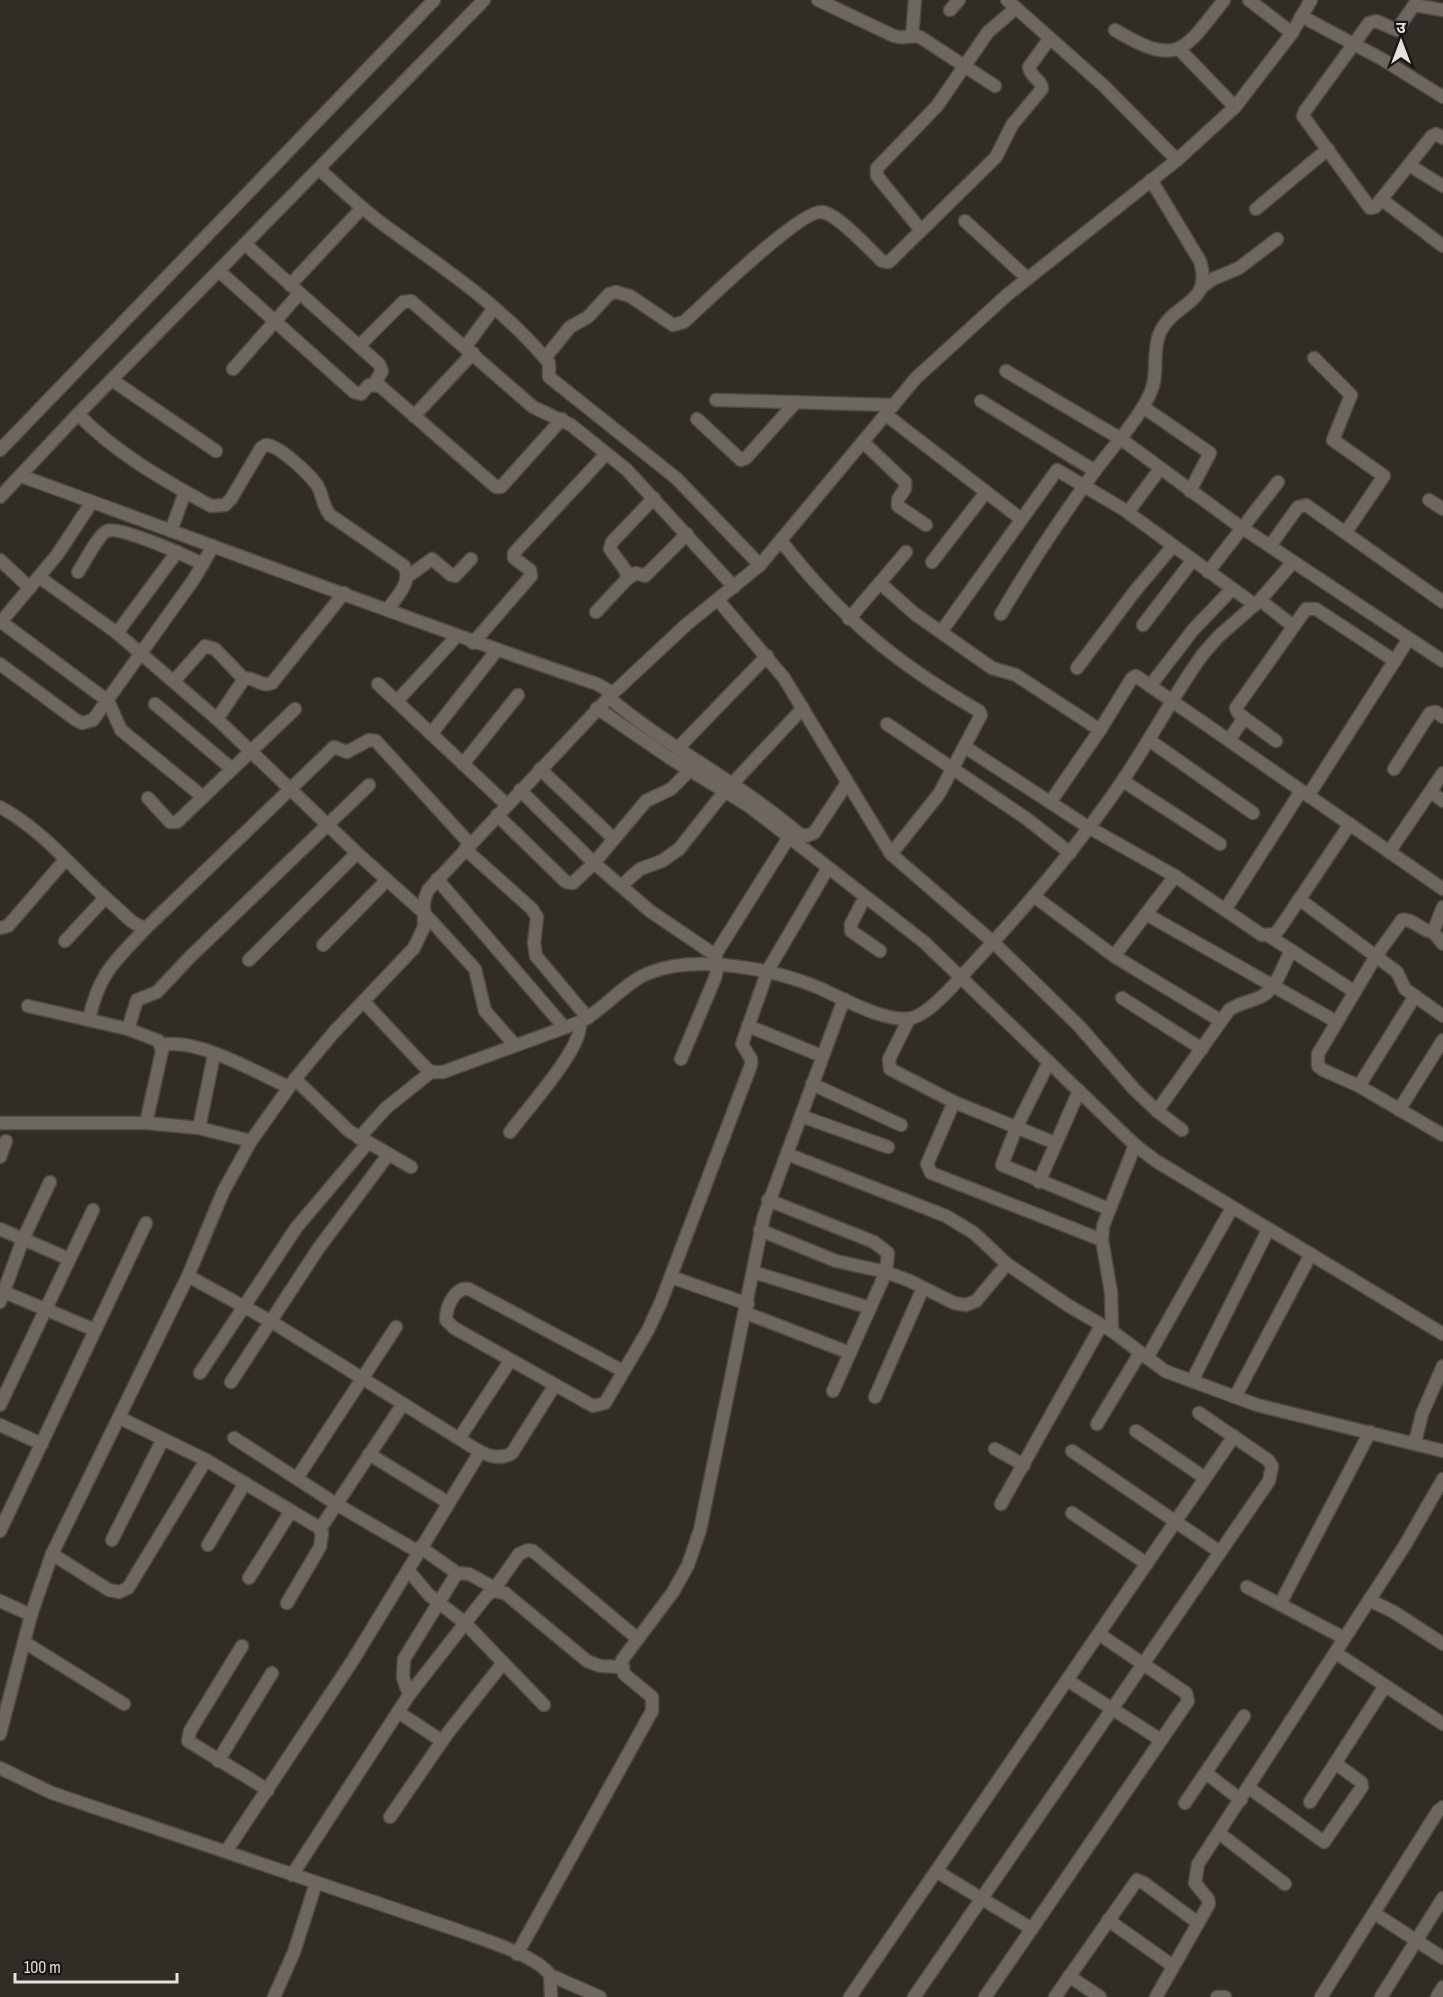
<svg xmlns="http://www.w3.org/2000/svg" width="1443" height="1997" font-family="'Sofia Sans Condensed','Noto Sans Devanagari',sans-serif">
  <rect width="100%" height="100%" fill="#322c26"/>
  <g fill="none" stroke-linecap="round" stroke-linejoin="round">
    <g stroke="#4f4a45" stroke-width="15">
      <g id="minor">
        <path d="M 818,0 L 894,36 C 904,40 911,34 920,37 L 995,86"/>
        <path d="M 1007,0 L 1104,86 L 1177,160"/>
        <path d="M 1249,0 L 1292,33"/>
        <path d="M 950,10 L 959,0"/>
        <path d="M 1443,10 L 1414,5 L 1397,30 L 1376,21 L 1369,23 L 1305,111 L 1303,116 L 1370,208 L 1375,207 L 1432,136 L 1436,134 L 1443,138"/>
        <path d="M 1301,16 L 1382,59 L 1443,97"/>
        <path d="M 1115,30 C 1178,68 1184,51 1224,0"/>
        <path d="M 912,36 L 915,0"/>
        <path d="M 1179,49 L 1235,107"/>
        <path d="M 1409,165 L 1443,186"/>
        <path d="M 319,169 C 341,189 364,211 388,228 C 445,269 504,308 549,363 L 549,377 L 676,478 L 760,565"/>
        <path d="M 1381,199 L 1443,246"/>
        <path d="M 1256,209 L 1328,149"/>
        <path d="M 965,221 L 1027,278"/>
        <path d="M 920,229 L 877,176 L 877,168 L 937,106 L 988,32 L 1016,8"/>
        <path d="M 245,244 L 379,364 L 382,371 L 374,384"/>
        <path d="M 219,271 L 354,392 L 361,394 L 369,385 L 380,386 L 496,487 L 501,487 L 562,419"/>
        <path d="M 290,285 L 362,208"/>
        <path d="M 1202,287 L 1213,279 L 1239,268 L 1277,239"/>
        <path d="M 359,346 L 403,302 L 411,301 L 533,407 L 571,425 L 627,470 L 734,587"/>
        <path d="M 466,346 L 494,308"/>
        <path d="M 545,358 L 570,327 L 588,317 L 609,294 L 616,292 L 630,296 L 673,325 L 684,322 C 705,303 801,209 822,212 C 838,214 869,249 882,261 L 889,262 L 996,157 L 1012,125 L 1042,89 C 1042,80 1030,77 1029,67 L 1050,38"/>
        <path d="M 1314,358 L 1351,395 L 1333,440 L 1384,476 L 1346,532"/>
        <path d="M 233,369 L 299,294"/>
        <path d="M 1006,371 L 1121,439 L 1235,523 L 1443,661"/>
        <path d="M 112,380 L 216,451"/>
        <path d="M 716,400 L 891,405"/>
        <path d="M 981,401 L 1095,471"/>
        <path d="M 1143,407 L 1210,453 L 1190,491"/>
        <path d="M 78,414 C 114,452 165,481 211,506 L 225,505 L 231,499 L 261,448 L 266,445 C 279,445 309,474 317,485 C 323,495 322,505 330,515 L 404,566 C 413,582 396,597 388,609"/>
        <path d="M 885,414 L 1021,519"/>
        <path d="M 414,416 L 473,353"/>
        <path d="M 697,419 L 741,460 L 746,458 L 796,402"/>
        <path d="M 863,442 L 905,482 L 905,489 L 898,499 L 898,506 L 926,525"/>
        <path d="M 0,450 L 434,0"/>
        <path d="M 21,476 C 213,545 404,619 597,684 L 613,693"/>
        <path d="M 0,497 L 78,414 L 484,0"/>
        <path d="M 1429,500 L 1443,509"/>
        <path d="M 1128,512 L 1160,469"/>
        <path d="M 171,531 L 185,492"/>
        <path d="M 782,542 C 840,617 897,664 979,711 L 981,715 L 939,794 L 891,854"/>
        <path d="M 1270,546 L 1298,507 L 1306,505 L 1443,602"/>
        <path d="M 0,560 L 30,588"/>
        <path d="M 932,562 L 986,492"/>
        <path d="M 78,572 C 84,563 99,534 107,531 C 120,525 188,557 203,564"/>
        <path d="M 1208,572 L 1278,482"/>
        <path d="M 39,577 L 117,633 L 217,719 L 357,853 L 424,913 L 475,969 L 485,1011 L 515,1045"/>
        <path d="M 407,577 L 432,559 L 451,575 L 455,576 L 471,559"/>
        <path d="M 627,579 L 636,573 L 645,576 L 687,534"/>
        <path d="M 880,583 L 915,614 L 992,668 L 1016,675 L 1100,730"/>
        <path d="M 718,600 L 784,678 L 891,854 L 994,943 L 1079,1026 L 1134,1089 L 1157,1111 L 1182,1130"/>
        <path d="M 1260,600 L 1293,626"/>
        <path d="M 596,612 L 627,579 L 626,571 L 610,549 L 612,542 L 654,498"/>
        <path d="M 1001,614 C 1030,564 1061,518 1094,472 C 1113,446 1136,423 1150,394 C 1159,375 1152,354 1159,335 C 1171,302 1214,306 1200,261 L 1151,180"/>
        <path d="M 849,619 L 906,552"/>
        <path d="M 0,621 L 108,701 L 121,730 L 203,797"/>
        <path d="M 0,623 L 57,555 L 92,502"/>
        <path d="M 1143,625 L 1192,561"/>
        <path d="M 941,632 L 1057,470 L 1123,509 L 1255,605"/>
        <path d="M 117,633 L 177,552"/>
        <path d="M 473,643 L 531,576 L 530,570 L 514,558 L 514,553 L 606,454"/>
        <path d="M 0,664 L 76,720 L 82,723 L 93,720 L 194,579 L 213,546"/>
        <path d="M 1077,668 L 1135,591 L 1173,546"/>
        <path d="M 174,681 L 205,646 L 215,649 L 244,679"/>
        <path d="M 378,684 L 507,805"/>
        <path d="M 1150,686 L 1193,630 L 1232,589"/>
        <path d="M 608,697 C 668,748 739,782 798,833 L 806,836 L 814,833 L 847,783"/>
        <path d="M 397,701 L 457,636"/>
        <path d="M 155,704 L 232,769"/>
        <path d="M 597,708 L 670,758 L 749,806 L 924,942 L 1135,1145 L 1156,1161 L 1443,1334"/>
        <path d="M 217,719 L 244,679 C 255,676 261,688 272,683 L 344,593"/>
        <path d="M 887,724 L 1027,819 L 1070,853"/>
        <path d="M 431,734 L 497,650"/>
        <path d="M 1149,740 L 1253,813"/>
        <path d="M 1229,740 L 1244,718"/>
        <path d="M 1276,741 L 1238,713 L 1236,708 L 1306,609 L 1316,609 L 1395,661"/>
        <path d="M 965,747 L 1088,827 L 1175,876 L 1262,935 L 1275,934 L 1280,928 L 1350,824"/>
        <path d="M 677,749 L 767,656"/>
        <path d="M 463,764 L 518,695"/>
        <path d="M 540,769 L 614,839"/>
        <path d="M 1394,769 L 1430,713 L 1436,712 L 1443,717"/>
        <path d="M 1123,781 L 1220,844"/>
        <path d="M 733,783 L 803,708"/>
        <path d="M 520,790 L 594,863 L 650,911 L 715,955 L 718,965 L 715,978 L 681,1059"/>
        <path d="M 1431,792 L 1443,801"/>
        <path d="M 1308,796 L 1408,640"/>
        <path d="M 148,798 L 170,822 L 177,822 L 295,709"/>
        <path d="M 1051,801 L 1100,730 L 1132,678 L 1136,676 L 1443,889"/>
        <path d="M 0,807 C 45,831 77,874 116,907 C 125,915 134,926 146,928 L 334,747 L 347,752 L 369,740 L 376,741 L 470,844"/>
        <path d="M 497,815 L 566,882 L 573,883 L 594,863 L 646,801 L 671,789 L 690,770"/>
        <path d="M 465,849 L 532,909 L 537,917 L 534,943 L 536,956 L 588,1018"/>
        <path d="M 1389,852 L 1443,773"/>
        <path d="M 437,879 L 564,1027"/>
        <path d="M 621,886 L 640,869 L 662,861 L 679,849 L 725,791"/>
        <path d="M 865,897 L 851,924 L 851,931 L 880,951"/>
        <path d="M 1035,897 L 1114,956 L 1221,1021"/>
        <path d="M 1299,899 L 1397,972 L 1405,989 L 1443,1016"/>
        <path d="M 1443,907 L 1433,932 L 1443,944"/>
        <path d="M 1225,910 L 1301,791"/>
        <path d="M 1146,914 L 1337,1022"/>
        <path d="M 0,928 L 8,926 L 65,860"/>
        <path d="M 1433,932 C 1421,931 1413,918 1402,920 L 1376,956 L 1318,1054 L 1318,1066 L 1323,1070 L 1359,1086 L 1443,1135"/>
        <path d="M 1269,936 L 1355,992"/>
        <path d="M 65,941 L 105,898"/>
        <path d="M 323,945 L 387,880"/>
        <path d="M 715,955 L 789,837"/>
        <path d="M 1114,956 L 1175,876"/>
        <path d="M 249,960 L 357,853"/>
        <path d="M 1122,998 L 1202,1049"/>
        <path d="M 364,1002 L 423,1065 L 431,1072 L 443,1072 L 580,1022 C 605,1009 625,982 649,973 C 696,954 773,969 817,987 C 842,998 885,1023 911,1018 C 929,1015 958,980 972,965 C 1026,907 1078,847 1123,780 C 1151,739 1174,694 1203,654 L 1219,636 L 1260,600 L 1293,562"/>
        <path d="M 28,1006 L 128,1029 L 159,1041 L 162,1051 L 146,1123"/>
        <path d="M 89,1019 C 99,973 115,961 146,928"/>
        <path d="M 909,1019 L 889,1059 L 890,1069 L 954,1102 L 1055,1143"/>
        <path d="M 748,1026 L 822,1056"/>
        <path d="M 128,1029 L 137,1000 L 157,992 L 191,956 L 369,785"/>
        <path d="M 162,1045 C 199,1038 254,1072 289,1087"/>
        <path d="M 1049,1062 L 1016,1128 L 1002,1165 L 1109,1209"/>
        <path d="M 295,1079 L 349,1131 L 411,1167"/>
        <path d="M 812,1084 L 901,1125"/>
        <path d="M 1359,1086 L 1415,996"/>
        <path d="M 954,1102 L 927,1164 L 931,1173 L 1102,1240"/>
        <path d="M 1399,1110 L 1443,1040"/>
        <path d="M 1157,1111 L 1229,1010 C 1240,1002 1253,1002 1264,995 C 1277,986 1284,964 1291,950"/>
        <path d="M 801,1116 L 888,1147"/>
        <path d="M 0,1123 L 146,1123 L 199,1128 L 251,1141"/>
        <path d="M 199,1128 L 214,1055"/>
        <path d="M 510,1132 C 526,1110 584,1047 580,1022"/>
        <path d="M 359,1138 L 386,1108 L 431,1072"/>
        <path d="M 787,1154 L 946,1216 L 974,1233 L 1007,1264 L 1069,1306 L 1112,1331 L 1165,1371 L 1257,1405 L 1443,1451"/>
        <path d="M 0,1157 L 6,1141"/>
        <path d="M 1039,1182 L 1079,1091"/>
        <path d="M 768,1200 L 874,1242 L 888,1253 L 886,1272 L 833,1391"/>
        <path d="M 0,1229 L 69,1259"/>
        <path d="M 760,1230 L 836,1261 L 886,1272 L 910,1281 L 954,1303 L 966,1305 L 976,1301 L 1007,1264"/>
        <path d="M 753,1272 L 870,1308"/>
        <path d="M 188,1276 L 272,1322 L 474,1448 C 485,1455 500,1461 512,1453 L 555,1385"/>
        <path d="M 671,1277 L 748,1304"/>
        <path d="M 4,1292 L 95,1330"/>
        <path d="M 0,1302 L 23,1239 L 50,1182"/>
        <path d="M 746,1313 L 850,1353"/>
        <path d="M 1112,1331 L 1111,1292 L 1102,1240 L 1103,1226 L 1135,1145"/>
        <path d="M 1147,1358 L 1232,1208"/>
        <path d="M 623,1371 L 469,1289 C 455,1286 446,1307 446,1320 L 454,1328 L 593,1406 L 605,1403 L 648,1330 L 661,1302 L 751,1065 L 751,1059 L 742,1044 L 768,970 L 828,868"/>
        <path d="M 200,1373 L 296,1228 L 367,1144"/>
        <path d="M 1192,1381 L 1268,1230"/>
        <path d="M 231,1382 L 318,1249 L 388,1155"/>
        <path d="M 875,1397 L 923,1288"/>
        <path d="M 1235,1397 L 1311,1254"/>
        <path d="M 0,1405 L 93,1210"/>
        <path d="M 120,1418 L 206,1460 L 318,1527 L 322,1533 L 320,1547 L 287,1603"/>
        <path d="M 1097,1424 L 1140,1353"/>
        <path d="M 0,1425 L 42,1444"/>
        <path d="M 1136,1431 L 1205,1478"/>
        <path d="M 460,1437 L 510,1361"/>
        <path d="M 234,1438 L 336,1504 L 417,1551"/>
        <path d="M 1415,1442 L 1422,1414 L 1443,1366"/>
        <path d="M 995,1449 L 1024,1465"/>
        <path d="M 1072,1451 L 1220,1552"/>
        <path d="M 369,1454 L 447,1502"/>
        <path d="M 297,1478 L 396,1327"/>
        <path d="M 1001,1504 L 1101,1326"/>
        <path d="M 1072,1513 L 1147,1564"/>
        <path d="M 320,1529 L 403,1404"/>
        <path d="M 0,1531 L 146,1223"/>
        <path d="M 112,1540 L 163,1439"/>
        <path d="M 208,1545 L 245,1483"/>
        <path d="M 420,1547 L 457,1573 L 469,1574 L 495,1588"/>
        <path d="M 52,1554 L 109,1590 L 119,1592 L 128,1588 L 206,1460"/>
        <path d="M 408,1570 L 429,1595 L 465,1623 L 544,1705"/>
        <path d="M 249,1578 L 291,1511"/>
        <path d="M 1247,1587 L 1344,1638"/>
        <path d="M 493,1591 L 519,1554 L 528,1550 L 533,1551 L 638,1639"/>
        <path d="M 1369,1600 L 1394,1612 L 1443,1644"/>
        <path d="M 0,1601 L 31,1615"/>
        <path d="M 1280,1604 L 1370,1432"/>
        <path d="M 24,1642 L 124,1704"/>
        <path d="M 242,1646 L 190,1731 L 188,1741 L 268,1790"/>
        <path d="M 1336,1653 L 1443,1724"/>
        <path d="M 1067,1680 L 1161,1740"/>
        <path d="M 409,1695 L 403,1677 L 404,1659 L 457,1573"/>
        <path d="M 398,1712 L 442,1741"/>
        <path d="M 0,1734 L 31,1615 L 52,1554 L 188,1276 L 223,1192 L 251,1141 L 295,1079 L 335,1031 L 414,948 L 424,927 L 424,901 L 428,890 L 613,693 L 687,624 L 760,565 L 916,378 L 1007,295 L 1177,160 L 1235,107 L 1292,33 L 1311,0"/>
        <path d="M 218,1761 L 272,1673"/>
        <path d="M 0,1768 L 52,1793 L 460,1931 C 484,1940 536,1955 550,1975 L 600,1997"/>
        <path d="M 1206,1773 L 1241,1800"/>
        <path d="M 1249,1788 L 1324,1842 L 1362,1787 L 1361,1782 L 1335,1763"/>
        <path d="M 1310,1802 L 1385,1686"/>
        <path d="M 1185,1803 L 1244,1716"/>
        <path d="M 390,1817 L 447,1734 L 503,1663"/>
        <path d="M 1219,1833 L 1285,1884"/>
        <path d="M 227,1850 L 353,1660 L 480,1452"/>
        <path d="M 936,1871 L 1032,1929"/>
        <path d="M 292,1875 L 409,1695 L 487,1595 L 493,1591 L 505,1593 L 587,1661 L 600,1666 L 621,1667"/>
        <path d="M 1374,1913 L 1443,1958"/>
        <path d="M 1108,1920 L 1173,1966"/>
        <path d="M 517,1954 L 652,1711 L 652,1697 L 624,1674 L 622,1660 L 673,1592 L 688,1565 L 700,1530 L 764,1216 L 844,999"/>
        <path d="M 550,1975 L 551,1997"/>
        <path d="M 1069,1976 L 1100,1997"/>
        <path d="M 274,1997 L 294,1952 L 316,1883"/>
        <path d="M 850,1997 L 1234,1436"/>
        <path d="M 914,1997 L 1269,1481 L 1272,1466 L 1268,1460 L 1199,1413"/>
        <path d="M 985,1997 L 1188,1701 L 1186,1693 L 1099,1634"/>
        <path d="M 1055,1997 L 1137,1880 L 1144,1883 L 1198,1923"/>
        <path d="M 1156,1997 L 1209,1904 L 1208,1899 L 1195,1883 L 1198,1864 L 1405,1545 L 1443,1479"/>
        <path d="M 1217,1997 L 1225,1997"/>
        <path d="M 1321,1997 L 1438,1811 L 1443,1807"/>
        <path d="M 1381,1997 L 1443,1898"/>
        <path d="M 1437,1997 L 1443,1987"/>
      </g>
    </g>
    <use href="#minor" stroke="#6e6761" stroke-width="12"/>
  </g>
  <g transform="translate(1401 42)" stroke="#181513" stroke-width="4.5" paint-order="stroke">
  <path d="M0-4.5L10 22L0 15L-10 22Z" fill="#e5e1dd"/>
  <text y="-9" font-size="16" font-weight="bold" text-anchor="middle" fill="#e5e1dd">उ</text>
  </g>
  <path d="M15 1973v9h162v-9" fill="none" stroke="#e5e1dd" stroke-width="3"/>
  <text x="24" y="1973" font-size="18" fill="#e5e1dd" stroke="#181513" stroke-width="4.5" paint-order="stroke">100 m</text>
</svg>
